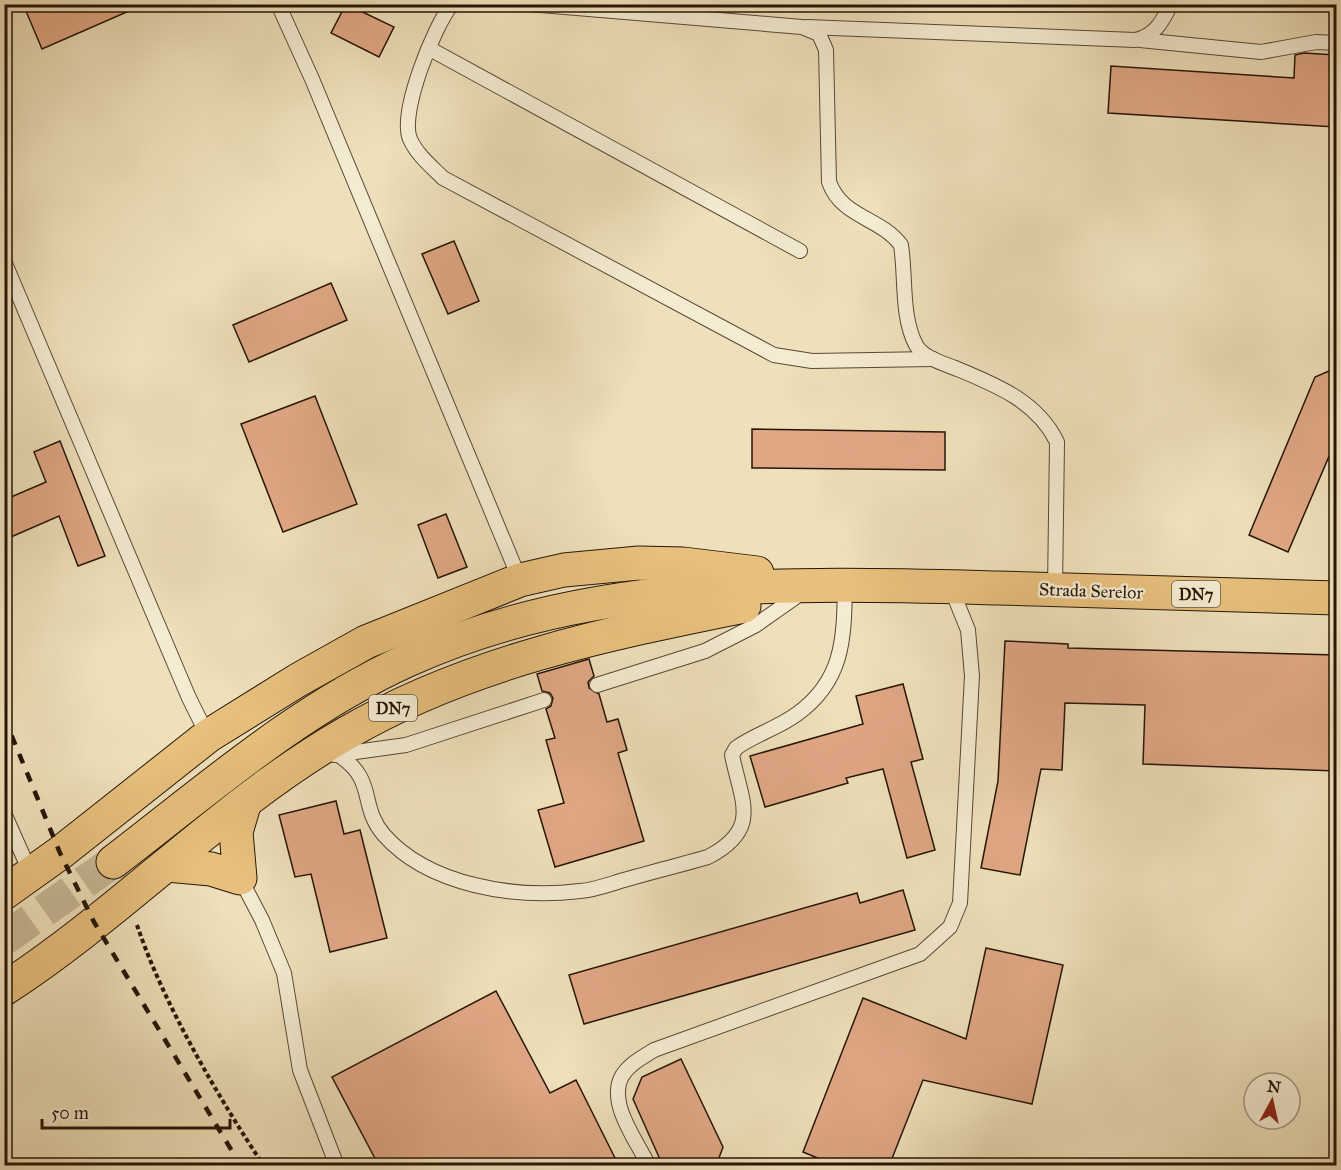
<svg xmlns="http://www.w3.org/2000/svg" width="1341" height="1170" font-family="'IM FELL Great Primer',serif">
  <rect width="100%" height="100%" fill="#eee0ba"/>
  <filter id="stains"><feTurbulence type="fractalNoise" baseFrequency=".00333" numOctaves="4"/><feColorMatrix values="0 0 0 0 .2 0 0 0 0 .09 0 0 0 0 .02 0 0 0 .5 -.17"/></filter>
  <radialGradient id="worn" r=".72"><stop offset=".6" stop-color="#630" stop-opacity="0"/><stop offset="1" stop-color="#630" stop-opacity=".3"/></radialGradient>
  <g fill="#e0a785" stroke="#261507" stroke-width="1.5">
    <path d="M 23,4 L 145,4 L 42,49 Z"/>
    <path d="M 346,4 L 394,27 L 379,57 L 331,33 Z"/>
    <path d="M 1304,53 L 1336,55 L 1336,127 L 1108,113 L 1111,66 L 1294,78 L 1295,55 Z"/>
    <path d="M 454,241 L 479,301 L 448,314 L 422,254 Z"/>
    <path d="M 331,283 L 347,320 L 249,362 L 233,325 Z"/>
    <path d="M 1336,368 L 1336,440 L 1288,552 L 1249,535 L 1315,377 Z"/>
    <path d="M 315,396 L 357,504 L 283,532 L 241,424 Z"/>
    <path d="M 752,429 L 945,432 L 945,470 L 752,468 Z"/>
    <path d="M 60,441 L 105,556 L 78,566 L 59,516 L 4,540 L 4,500 L 46,482 L 34,452 Z"/>
    <path d="M 446,514 L 467,567 L 438,578 L 418,525 Z"/>
    <path d="M 1005,641 L 1068,644 L 1068,648 L 1336,655 L 1336,771 L 1143,764 L 1145,705 L 1065,703 L 1062,770 L 1041,769 L 1020,875 L 981,868 L 998,781 Z"/>
    <path d="M 589,659 L 594,676 L 588,682 L 589,688 L 599,694 L 607,722 L 618,719 L 627,750 L 618,753 L 644,841 L 555,867 L 538,810 L 564,803 L 546,740 L 555,738 L 546,709 L 551,706 L 553,698 L 550,693 L 542,691 L 537,674 Z"/>
    <path d="M 903,684 L 923,759 L 911,762 L 935,850 L 907,858 L 883,769 L 846,778 L 848,783 L 765,807 L 750,756 L 863,724 L 856,696 Z"/>
    <path d="M 336,801 L 344,834 L 360,830 L 387,938 L 330,952 L 311,874 L 295,877 L 279,815 Z"/>
    <path d="M 903,890 L 915,930 L 584,1024 L 569,975 L 857,893 L 860,903 Z"/>
    <path d="M 986,948 L 1063,965 L 1032,1104 L 923,1080 L 889,1166 L 837,1166 L 803,1152 L 863,998 L 966,1039 Z"/>
    <path d="M 496,991 L 550,1093 L 576,1080 L 619,1166 L 379,1166 L 332,1077 Z"/>
    <path d="M 681,1059 L 723,1147 L 716,1166 L 663,1166 L 633,1099 L 642,1077 Z"/>
  </g>
  <g fill="none" stroke-linecap="round" stroke-linejoin="round">
    <path stroke="#c6b796" stroke-width="33" stroke-dasharray="33 16" stroke-linecap="butt" d="M 4,939 L 113,862"/>
    <g stroke="#584834" stroke-width="16">
      <g id="service">
        <path d="M 278,4 L 312,79 L 520,580"/>
        <path d="M 452,4 C 434,26 399,113 410,139 C 417,155 432,167 443,178 L 774,355 L 812,361 L 933,359"/>
        <path d="M 529,4 L 802,27 L 819,34 L 826,50 L 829,182 C 842,218 880,217 901,245 C 906,277 901,317 916,345 C 923,358 943,363 955,368 C 996,385 1037,401 1057,442 L 1055,589"/>
        <path d="M 807,27 L 1135,40 C 1155,36 1162,22 1171,4"/>
        <path d="M 1140,40 L 1261,52 L 1316,42 L 1336,43"/>
        <path d="M 430,49 L 800,251"/>
        <path d="M 4,261 L 189,698 L 208,736"/>
        <path d="M 597,685 L 705,651 L 756,625 L 800,594"/>
        <path d="M 337,754 C 378,780 358,805 384,835 C 429,886 516,899 580,891 C 595,890 610,884 624,880 C 652,872 680,865 708,857 C 762,829 741,801 732,755 L 736,748 C 754,735 778,728 797,714 C 844,680 844,638 845,585"/>
        <path d="M 334,755 L 406,745 L 544,700"/>
        <path d="M 4,813 L 31,874"/>
        <path d="M 240,878 L 262,920 L 284,973 L 300,1070 L 337,1166"/>
        <path d="M 649,1166 C 637,1141 607,1103 622,1076 C 629,1064 643,1057 654,1050 L 920,954 L 950,927 L 960,903 L 972,676 L 968,630 L 951,588"/>
      </g>
    </g>
    <g stroke="#261507" stroke-width="35">
      <g id="trunk">
        <path d="M 113,862 C 207,790 299,709 408,660 C 593,576 799,583 998,588 C 1111,592 1224,594 1336,598"/>
        <path d="M 167,865 L 211,869 L 240,878 L 236,832 L 244,805"/>
        <path d="M 4,893 L 60,853 L 208,736 L 298,680 L 366,642 L 520,580 L 564,570 L 639,563 L 683,564 L 757,573"/>
        <path d="M 4,989 C 123,912 222,805 345,734 C 468,662 606,634 744,606"/>
      </g>
    </g>
    <path stroke="#261507" stroke-width="4" stroke-dasharray="4.5 3" stroke-linecap="butt" d="M 137,925 C 163,1003 218,1097 264,1166"/>
    <use href="#service" stroke="#f4ebd2" stroke-width="14"/>
    <use href="#trunk" stroke="#e7c07d" stroke-width="33"/>
    <path stroke="#261507" stroke-width="4.5" stroke-dasharray="10 10" stroke-linecap="butt" d="M 4,717 L 60,853 L 94,922 L 241,1166"/>
  </g>
  <g text-anchor="middle" dominant-baseline="central" stroke-width="4.5" stroke-linejoin="round" paint-order="stroke">
    <g fill="#f4ebd2" stroke="#645544" stroke-width="1.5">
      <rect x="1172" y="581" width="48" height="26" rx="4.5"/>
      <rect x="369" y="695" width="48" height="26" rx="4.5"/>
    </g>
    <g font-size="16" font-weight="bold" fill="#261507">
      <text x="1196" y="594">DN7</text>
      <text x="393" y="708">DN7</text>
    </g>
    <g font-size="18" fill="#261507" stroke="#f4ebd2">
      <text transform="translate(1091 591) rotate(2)">Strada Serelor</text>
    </g>
  </g>
  <rect width="1341" height="1170" fill="none" stroke="#eee0ba" stroke-width="24"/>
  <rect x="6" y="6" width="1329" height="1158" fill="none" stroke="#261507" stroke-width="3"/>
  <rect x="12" y="12" width="1317" height="1146" fill="none" stroke="#261507" stroke-width="1.5"/>
  <g transform="translate(1272 1101) rotate(8)"><circle r="28" fill="#f4ebd2" stroke="#a29581" stroke-width="1.5"/>
  <path d="M0-4.5L10 22L0 15L-10 22Z" fill="#8f2418"/>
  <text y="-9" font-size="16" font-weight="bold" text-anchor="middle" fill="#261507">N</text>
  </g>
  <path d="M42 1119v9h188v-9" fill="none" stroke="#261507" stroke-width="3"/>
  <text x="51" y="1119" font-size="18" fill="#261507" stroke="#f4ebd2" stroke-width="4.5" paint-order="stroke">50 m</text>
  <rect width="100%" height="100%" filter="url(#stains)"/>
  <rect width="100%" height="100%" fill="url(#worn)"/>
</svg>
